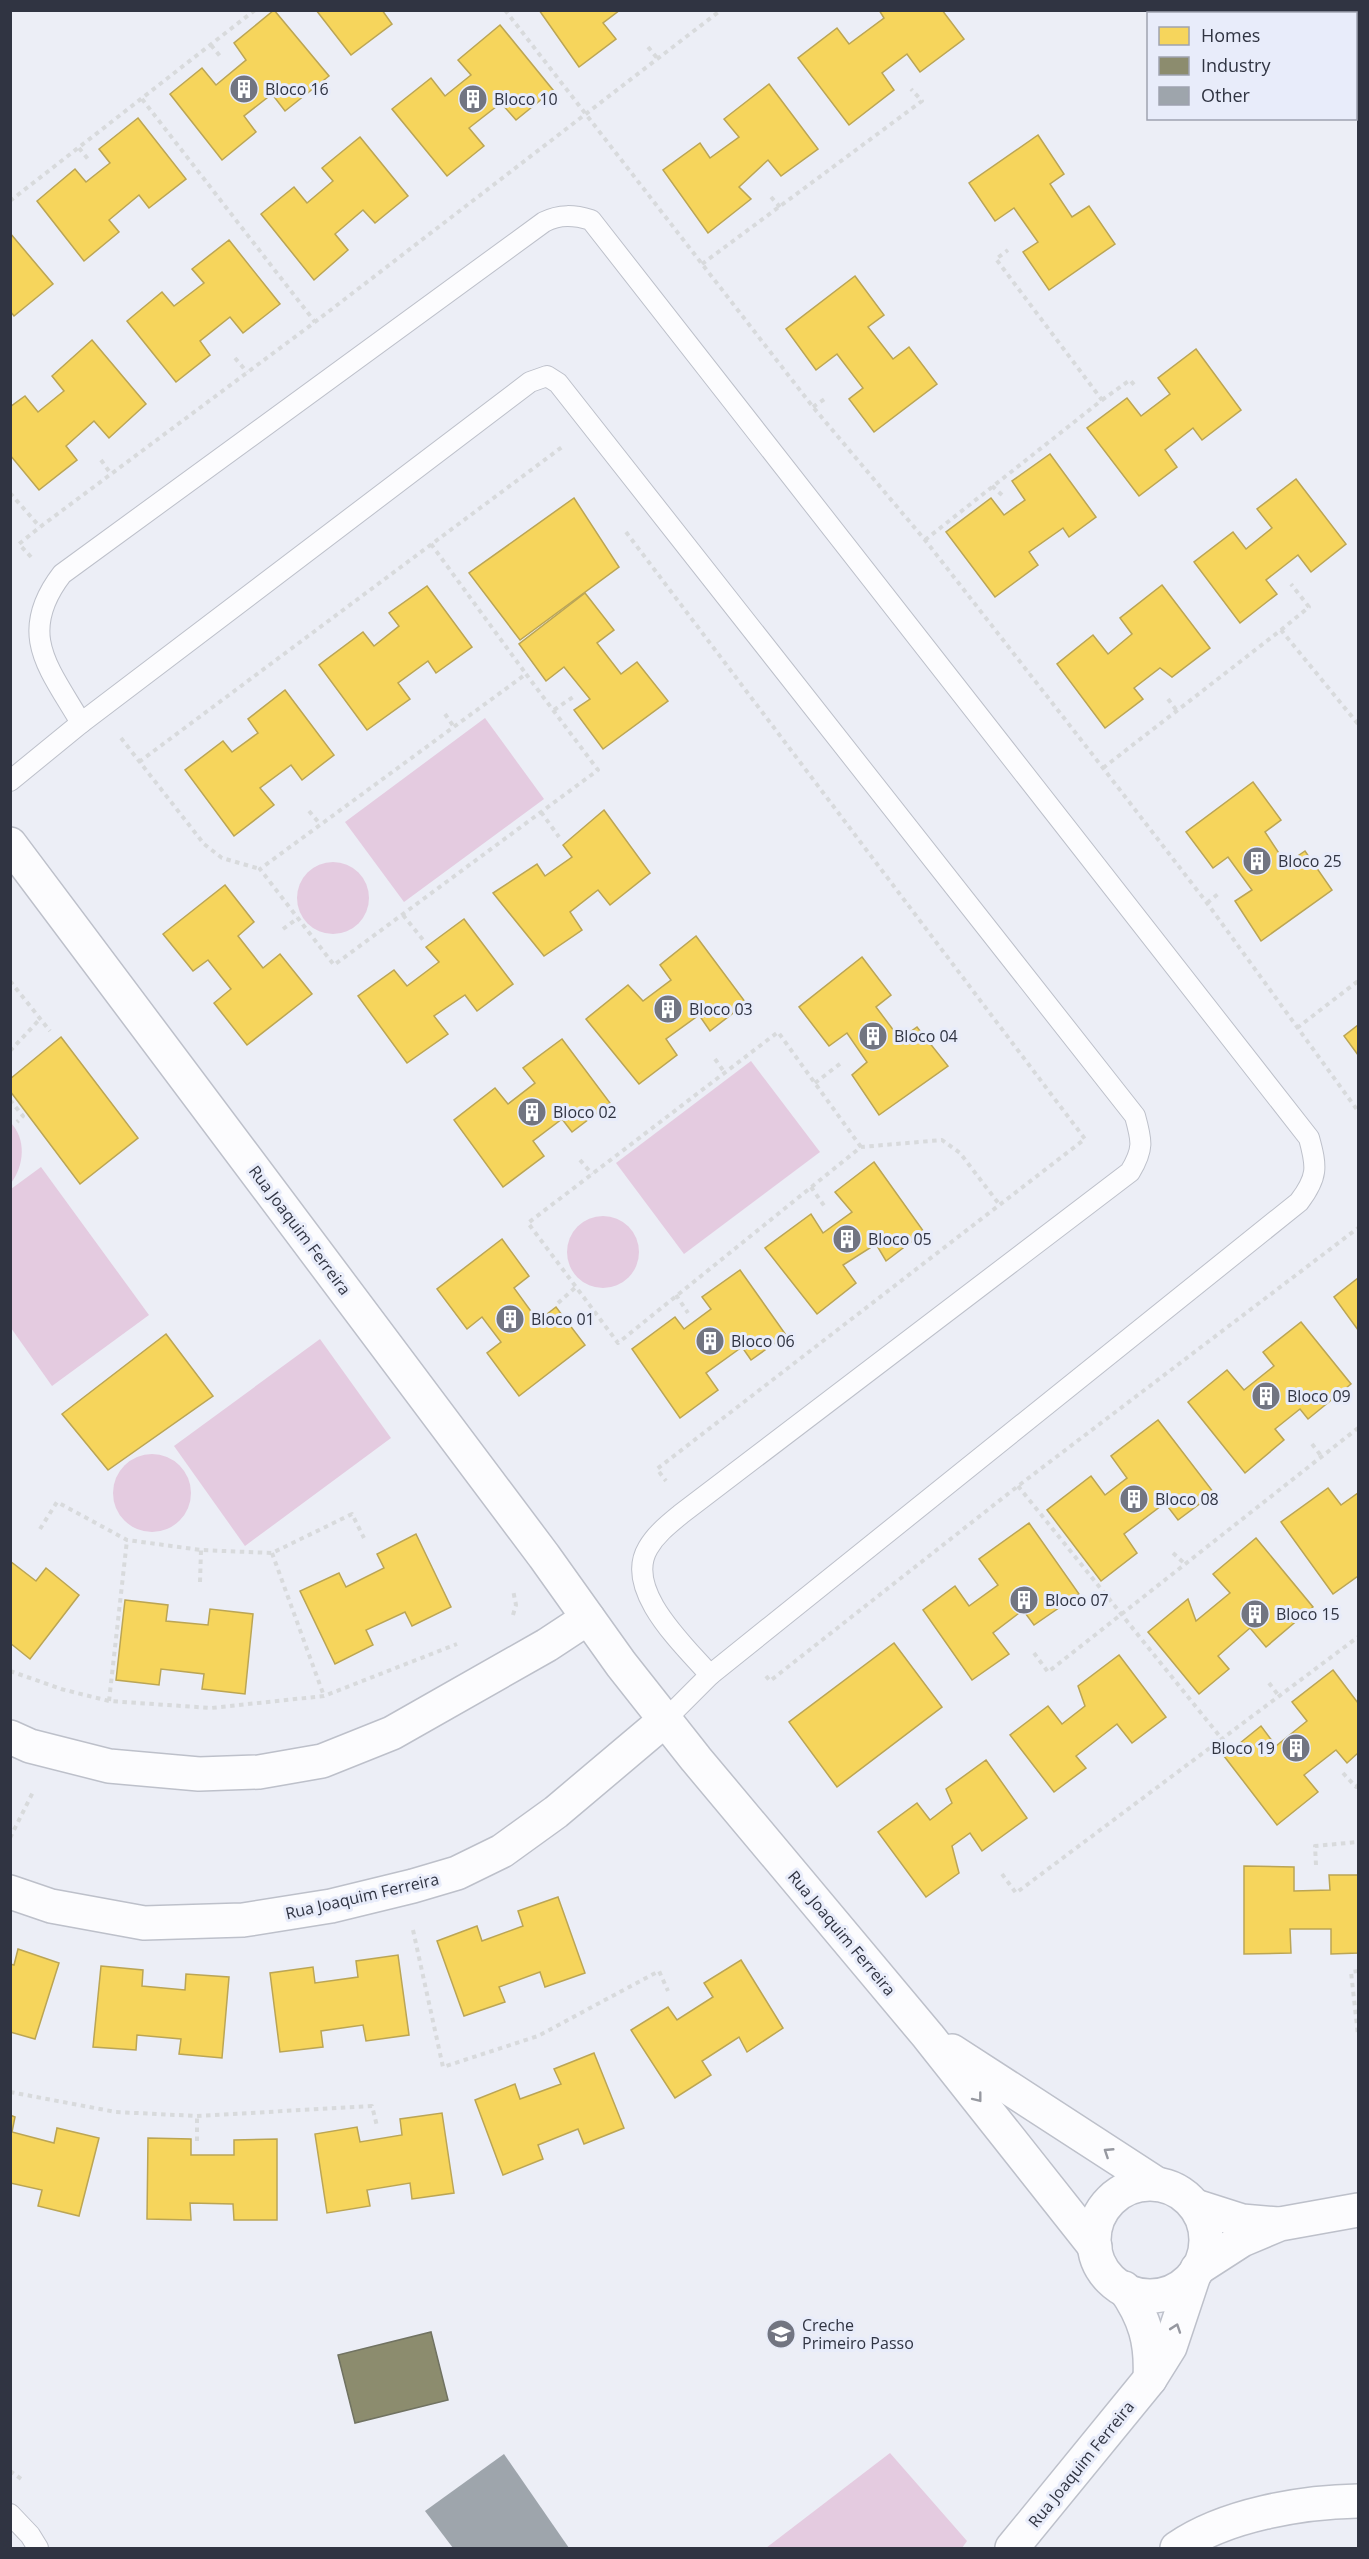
<svg xmlns="http://www.w3.org/2000/svg" width="1369" height="2559" font-family="'Open Sans',sans-serif">
  <rect width="100%" height="100%" fill="#eceef6"/>
  <g fill="#e4cbe0">
    <path d="M 485,718 L 544,799 L 404,902 L 345,822 Z"/>
    <circle cx="333" cy="898" r="36"/>
    <path d="M 751,1061 L 820,1152 L 684,1254 L 616,1163 Z"/>
    <path d="M 10,1122 C 27,1139 24,1166 11,1183 Z"/>
    <path d="M 41,1167 L 149,1315 L 52,1386 L 11,1328 L 11,1189 Z"/>
    <circle cx="603" cy="1252" r="36"/>
    <path d="M 320,1339 L 391,1438 L 245,1546 L 174,1446 Z"/>
    <circle cx="152" cy="1493" r="39"/>
    <path d="M 890,2453 L 967,2541 L 962,2548 L 766,2548 Z"/>
  </g>
  <g fill="#f6d55c" stroke="#bba554" stroke-width="1.5">
    <path d="M 274,10 L 329,76 L 285,111 L 272,94 L 244,116 L 256,132 L 222,160 L 170,94 L 202,68 L 216,85 L 246,60 L 234,43 Z"/>
    <path d="M 316,10 L 382,10 L 392,24 L 351,55 Z"/>
    <path d="M 539,10 L 620,10 L 603,23 L 616,39 L 579,67 Z"/>
    <path d="M 879,10 L 942,10 L 964,39 L 920,72 L 907,54 L 882,73 L 894,90 L 849,125 L 798,58 L 837,28 L 849,44 L 884,18 Z"/>
    <path d="M 500,25 L 553,90 L 516,120 L 501,103 L 469,128 L 484,146 L 447,176 L 392,109 L 431,78 L 445,96 L 471,75 L 458,60 Z"/>
    <path d="M 769,84 L 818,149 L 781,176 L 768,160 L 739,187 L 751,199 L 708,233 L 663,170 L 700,143 L 710,158 L 739,137 L 724,119 Z"/>
    <path d="M 138,118 L 186,179 L 149,208 L 139,195 L 109,220 L 119,232 L 84,261 L 37,201 L 75,169 L 86,182 L 110,163 L 99,149 Z"/>
    <path d="M 1038,135 L 1064,174 L 1050,184 L 1072,217 L 1089,206 L 1115,244 L 1049,290 L 1023,252 L 1038,242 L 1014,208 L 995,221 L 969,183 Z"/>
    <path d="M 360,137 L 408,196 L 375,223 L 363,210 L 335,234 L 348,250 L 314,280 L 261,214 L 294,187 L 307,203 L 333,181 L 322,168 Z"/>
    <path d="M 10,233 L 53,284 L 14,316 L 10,311 Z"/>
    <path d="M 229,240 L 280,304 L 243,333 L 230,317 L 200,341 L 210,355 L 176,382 L 127,321 L 162,292 L 174,306 L 204,283 L 192,269 Z"/>
    <path d="M 855,276 L 884,315 L 868,327 L 893,359 L 909,347 L 937,384 L 874,432 L 849,399 L 863,388 L 837,354 L 816,370 L 786,329 Z"/>
    <path d="M 92,340 L 146,404 L 109,438 L 94,421 L 66,446 L 77,460 L 39,490 L 10,455 L 10,407 L 25,396 L 38,412 L 64,391 L 52,376 Z"/>
    <path d="M 1196,349 L 1241,410 L 1202,440 L 1193,428 L 1165,450 L 1177,467 L 1139,496 L 1087,428 L 1127,398 L 1141,416 L 1170,394 L 1158,378 Z"/>
    <path d="M 1050,454 L 1096,517 L 1069,537 L 1063,528 L 1029,552 L 1038,565 L 995,597 L 946,532 L 991,498 L 1004,515 L 1025,500 L 1012,481 Z"/>
    <path d="M 1296,479 L 1346,544 L 1311,572 L 1298,555 L 1266,580 L 1277,594 L 1240,623 L 1194,562 L 1233,532 L 1246,549 L 1272,528 L 1257,509 Z"/>
    <path d="M 574,498 L 619,567 L 520,640 L 469,573 Z"/>
    <path d="M 1162,585 L 1210,648 L 1172,677 L 1160,668 L 1134,688 L 1143,699 L 1105,728 L 1057,664 L 1093,635 L 1108,654 L 1132,634 L 1120,618 Z"/>
    <path d="M 427,586 L 472,647 L 436,673 L 428,661 L 398,683 L 410,699 L 367,730 L 319,665 L 363,632 L 374,646 L 399,626 L 389,613 Z"/>
    <path d="M 585,593 L 614,630 L 597,643 L 621,674 L 637,662 L 668,701 L 603,749 L 574,710 L 590,699 L 564,667 L 546,681 L 519,644 Z"/>
    <path d="M 285,690 L 334,755 L 302,780 L 291,765 L 260,788 L 274,805 L 234,836 L 185,770 L 223,741 L 232,752 L 258,733 L 248,719 Z"/>
    <path d="M 1253,782 L 1281,820 L 1265,832 L 1286,864 L 1305,851 L 1332,890 L 1261,941 L 1235,901 L 1252,890 L 1228,857 L 1213,868 L 1186,832 Z"/>
    <path d="M 604,810 L 650,873 L 610,905 L 598,890 L 570,912 L 582,930 L 544,956 L 493,893 L 537,864 L 545,876 L 572,857 L 563,845 Z"/>
    <path d="M 225,885 L 254,922 L 238,936 L 263,968 L 280,954 L 312,994 L 247,1045 L 214,1003 L 231,989 L 208,960 L 193,971 L 163,934 Z"/>
    <path d="M 464,919 L 513,984 L 477,1011 L 465,995 L 434,1016 L 448,1034 L 407,1063 L 358,996 L 394,970 L 407,986 L 439,962 L 426,947 Z"/>
    <path d="M 696,936 L 746,1003 L 710,1031 L 699,1015 L 666,1039 L 677,1055 L 639,1084 L 586,1019 L 628,985 L 643,1001 L 671,980 L 660,965 Z"/>
    <path d="M 862,957 L 891,995 L 876,1007 L 900,1039 L 917,1027 L 948,1066 L 879,1115 L 852,1075 L 867,1062 L 847,1033 L 829,1046 L 799,1007 Z"/>
    <path d="M 1358,1025 L 1358,1055 L 1344,1036 Z"/>
    <path d="M 61,1037 L 138,1138 L 80,1184 L 10,1091 L 10,1079 Z"/>
    <path d="M 562,1039 L 610,1103 L 572,1132 L 562,1119 L 533,1141 L 544,1156 L 503,1187 L 454,1120 L 495,1088 L 508,1104 L 535,1083 L 523,1068 Z"/>
    <path d="M 874,1162 L 924,1232 L 886,1261 L 876,1244 L 843,1265 L 856,1283 L 817,1314 L 765,1248 L 811,1214 L 823,1233 L 852,1212 L 835,1192 Z"/>
    <path d="M 502,1239 L 529,1276 L 514,1288 L 538,1321 L 556,1307 L 585,1345 L 519,1396 L 487,1353 L 501,1342 L 482,1317 L 467,1329 L 437,1289 Z"/>
    <path d="M 740,1270 L 786,1335 L 751,1360 L 742,1347 L 706,1373 L 718,1390 L 680,1418 L 632,1349 L 675,1317 L 684,1329 L 711,1309 L 702,1297 Z"/>
    <path d="M 1358,1278 L 1358,1330 L 1334,1297 Z"/>
    <path d="M 1301,1322 L 1351,1384 L 1308,1419 L 1300,1409 L 1275,1429 L 1284,1440 L 1245,1473 L 1188,1402 L 1227,1370 L 1244,1390 L 1274,1366 L 1263,1352 Z"/>
    <path d="M 166,1334 L 213,1396 L 108,1470 L 62,1414 Z"/>
    <path d="M 1158,1420 L 1214,1493 L 1178,1520 L 1165,1503 L 1124,1534 L 1137,1553 L 1101,1581 L 1047,1510 L 1091,1476 L 1105,1495 L 1127,1478 L 1111,1456 Z"/>
    <path d="M 1328,1488 L 1341,1505 L 1358,1493 L 1358,1576 L 1333,1594 L 1281,1522 Z"/>
    <path d="M 1029,1523 L 1079,1594 L 1034,1625 L 1023,1610 L 993,1633 L 1009,1654 L 972,1680 L 923,1610 L 955,1586 L 969,1606 L 998,1585 L 979,1559 Z"/>
    <path d="M 416,1534 L 451,1607 L 412,1626 L 405,1612 L 366,1630 L 373,1645 L 335,1664 L 300,1591 L 339,1573 L 346,1587 L 384,1568 L 377,1554 Z"/>
    <path d="M 1256,1538 L 1313,1607 L 1266,1647 L 1250,1628 L 1218,1656 L 1229,1669 L 1199,1694 L 1148,1632 L 1188,1599 L 1196,1621 L 1230,1593 L 1213,1574 Z"/>
    <path d="M 10,1561 L 36,1581 L 46,1568 L 79,1595 L 30,1659 L 10,1643 Z"/>
    <path d="M 125,1600 L 168,1605 L 166,1621 L 208,1625 L 210,1609 L 253,1614 L 245,1694 L 202,1689 L 204,1674 L 161,1669 L 159,1685 L 116,1680 Z"/>
    <path d="M 894,1643 L 942,1707 L 837,1787 L 789,1722 Z"/>
    <path d="M 1119,1655 L 1166,1717 L 1132,1743 L 1117,1724 L 1076,1756 L 1086,1768 L 1054,1792 L 1010,1735 L 1048,1706 L 1062,1724 L 1085,1706 L 1078,1686 Z"/>
    <path d="M 1333,1670 L 1358,1703 L 1358,1753 L 1347,1763 L 1336,1750 L 1304,1775 L 1318,1792 L 1277,1825 L 1224,1756 L 1261,1726 L 1276,1746 L 1307,1721 L 1292,1702 Z"/>
    <path d="M 986,1760 L 1027,1818 L 982,1851 L 970,1833 L 952,1846 L 959,1873 L 926,1897 L 878,1832 L 917,1803 L 930,1820 L 952,1803 L 946,1789 Z"/>
    <path d="M 1244,1866 L 1294,1867 L 1294,1891 L 1330,1890 L 1329,1875 L 1358,1875 L 1358,1953 L 1331,1954 L 1331,1929 L 1290,1929 L 1291,1953 L 1244,1954 Z"/>
    <path d="M 558,1897 L 585,1973 L 545,1987 L 540,1972 L 499,1987 L 505,2002 L 464,2016 L 437,1941 L 477,1926 L 482,1941 L 523,1926 L 518,1911 Z"/>
    <path d="M 18,1949 L 59,1963 L 35,2039 L 10,2032 L 10,1964 L 14,1965 Z"/>
    <path d="M 398,1955 L 409,2035 L 366,2041 L 363,2025 L 321,2031 L 323,2047 L 280,2052 L 270,1973 L 313,1967 L 315,1983 L 358,1977 L 356,1961 Z"/>
    <path d="M 741,1960 L 783,2028 L 747,2052 L 739,2037 L 702,2061 L 711,2075 L 675,2098 L 631,2030 L 668,2007 L 677,2020 L 713,1997 L 704,1983 Z"/>
    <path d="M 101,1966 L 143,1970 L 142,1986 L 185,1990 L 186,1974 L 229,1977 L 222,2058 L 179,2054 L 181,2039 L 137,2035 L 136,2050 L 93,2047 Z"/>
    <path d="M 594,2053 L 624,2128 L 584,2144 L 578,2129 L 538,2145 L 543,2159 L 503,2175 L 475,2100 L 515,2084 L 520,2099 L 561,2084 L 554,2069 Z"/>
    <path d="M 442,2113 L 454,2193 L 412,2199 L 410,2183 L 367,2190 L 370,2206 L 327,2213 L 315,2134 L 357,2127 L 360,2142 L 402,2135 L 400,2119 Z"/>
    <path d="M 10,2115 L 15,2117 L 12,2132 L 54,2143 L 57,2128 L 99,2138 L 79,2216 L 38,2206 L 42,2190 L 10,2183 Z"/>
    <path d="M 148,2138 L 191,2139 L 191,2155 L 234,2155 L 234,2140 L 277,2139 L 277,2220 L 234,2220 L 233,2204 L 190,2203 L 191,2220 L 147,2219 Z"/>
  </g>
  <path fill="#8c8c6e" stroke="#707261" stroke-width="1.5" d="M 431,2332 L 448,2400 L 355,2423 L 338,2355 Z"/>
  <path fill="#9ea5ac" d="M 504,2454 L 569,2548 L 453,2548 L 425,2511 Z"/>
  <g fill="none" stroke-linecap="round" stroke-linejoin="round">
    <g stroke="#bdc0ca" stroke-width="22">
      <g id="service">
        <path d="M 81,723 C 49,668 16,634 62,574 L 544,222 C 560,214 574,215 591,220 L 1309,1138 C 1317,1167 1318,1177 1299,1202 L 710,1675 L 665,1720"/>
        <path d="M 10,781 L 81,723 L 530,382 L 547,376 L 558,383 L 1135,1116 C 1142,1141 1144,1149 1130,1172 L 681,1514 C 669,1524 656,1534 648,1548 C 623,1590 685,1646 710,1675"/>
        <path d="M 10,2514 L 30,2535 L 38,2548"/>
      </g>
    </g>
    <g stroke="#bdc0ca" stroke-width="36">
      <g id="minor">
        <path d="M 10,844 L 544,1556 L 621,1664 L 696,1759 L 928,2036 L 1095,2247"/>
        <path d="M 10,1737 L 30,1746 L 109,1766 L 199,1774 L 259,1772 L 322,1761 L 392,1733 L 547,1645 L 588,1618"/>
        <path d="M 10,1892 L 51,1906 L 144,1923 L 243,1920 L 331,1906 L 413,1886 L 457,1873 L 502,1851 L 556,1812 L 665,1720"/>
        <path d="M 952,2051 L 1157,2184"/>
        <circle cx="1150" cy="2240" r="56"/>
        <path d="M 1195,2206 L 1242,2221 L 1278,2224"/>
        <path d="M 1197,2269 L 1242,2240 L 1280,2224 L 1358,2210"/>
        <path d="M 1124,2288 C 1145,2318 1152,2342 1150,2379"/>
        <path d="M 1012,2548 L 1150,2379 L 1170,2347 L 1194,2275"/>
      </g>
    </g>
    <g stroke="#bdc0ca" stroke-width="36">
      <path id="tertiary" d="M 1177,2548 C 1225,2515 1301,2502 1358,2501"/>
    </g>
    <g stroke="#d8dadc" stroke-width="4" stroke-dasharray="4.5 4.5" stroke-linecap="butt">
      <path d="M 505,10 L 813,407 L 925,540 L 1103,768 L 1207,903 L 1358,1111"/>
      <path d="M 211,45 L 220,56"/>
      <path d="M 648,47 L 658,59"/>
      <path d="M 142,99 L 315,322"/>
      <path d="M 79,148 L 88,159"/>
      <path d="M 771,197 L 780,207"/>
      <path d="M 10,201 L 255,10"/>
      <path d="M 702,264 L 922,101 L 911,89"/>
      <path d="M 235,358 L 247,372"/>
      <path d="M 1102,400 L 1130,380 L 1137,388"/>
      <path d="M 813,407 L 826,398"/>
      <path d="M 101,460 L 111,474"/>
      <path d="M 992,486 L 1003,496"/>
      <path d="M 10,493 L 40,527"/>
      <path d="M 626,532 L 1085,1139 L 657,1469 L 666,1481"/>
      <path d="M 925,540 L 1102,400 L 996,259 L 1008,250"/>
      <path d="M 431,544 L 526,674"/>
      <path d="M 31,557 L 19,544 L 40,527 L 315,322 L 721,10"/>
      <path d="M 1281,630 L 1309,607 L 1291,584"/>
      <path d="M 526,674 L 598,770 L 334,965 L 260,869 Z"/>
      <path d="M 1168,699 L 1177,711"/>
      <path d="M 554,710 L 573,697"/>
      <path d="M 445,714 L 454,727"/>
      <path d="M 121,738 L 204,844 L 222,858 L 260,869"/>
      <path d="M 139,762 L 562,447 L 563,449"/>
      <path d="M 1103,768 L 1281,630 L 1358,724"/>
      <path d="M 309,811 L 320,824"/>
      <path d="M 541,812 L 559,837"/>
      <path d="M 1207,903 L 1218,894"/>
      <path d="M 403,915 L 424,941"/>
      <path d="M 283,929 L 298,918"/>
      <path d="M 10,981 L 50,1031"/>
      <path d="M 1297,1028 L 1358,981"/>
      <path d="M 10,1051 L 40,1019"/>
      <path d="M 715,1059 L 725,1073"/>
      <path d="M 815,1083 L 841,1063"/>
      <path d="M 10,1100 L 23,1116 L 17,1122"/>
      <path d="M 861,1147 L 778,1032 L 528,1223 L 618,1343 L 861,1147 L 942,1140 L 960,1153 L 999,1204"/>
      <path d="M 580,1160 L 592,1174"/>
      <path d="M 811,1187 L 825,1207"/>
      <path d="M 676,1295 L 688,1313"/>
      <path d="M 558,1303 L 576,1287"/>
      <path d="M 10,1351 L 11,1351"/>
      <path d="M 1312,1444 L 1322,1457"/>
      <path d="M 1018,1486 L 1222,1739"/>
      <path d="M 40,1529 L 57,1502 L 127,1540 L 201,1550 L 272,1553 L 352,1514 L 364,1538"/>
      <path d="M 272,1553 L 324,1696"/>
      <path d="M 1173,1553 L 1185,1564"/>
      <path d="M 200,1582 L 201,1550"/>
      <path d="M 513,1615 L 516,1605 L 513,1590"/>
      <path d="M 1034,1653 L 1048,1672 L 1358,1428"/>
      <path d="M 10,1671 L 61,1689 L 109,1701 L 211,1708 L 324,1696 L 457,1644"/>
      <path d="M 766,1676 L 770,1681 L 1018,1486 L 1358,1228"/>
      <path d="M 1269,1683 L 1279,1696"/>
      <path d="M 109,1701 L 127,1540"/>
      <path d="M 1343,1773 L 1356,1787 L 1358,1785"/>
      <path d="M 10,1838 L 34,1790"/>
      <path d="M 1316,1865 L 1315,1846 L 1358,1842"/>
      <path d="M 1002,1874 L 1016,1893 L 1358,1637"/>
      <path d="M 413,1930 L 443,2067 L 538,2036 L 659,1971 L 668,1991"/>
      <path d="M 1358,1971 L 1351,1972 L 1358,2035"/>
      <path d="M 10,2092 L 116,2112 L 197,2116 L 372,2106 L 377,2126"/>
      <path d="M 197,2141 L 197,2116"/>
      <path d="M 10,2471 L 24,2481"/>
    </g>
    <use href="#service" stroke="#fcfcfe" stroke-width="20"/>
    <use href="#minor" stroke="#fcfcfe" stroke-width="33"/>
    <use href="#tertiary" stroke="#fcfcfe" stroke-width="33"/>
  </g>
  <defs><path id="oneway-chevron" d="M-2-3.5L2.5 0L-2 3.5" fill="none" stroke-width="1.6" stroke-linecap="round" stroke-linejoin="round" transform="scale(1.5)"/></defs>
  <g stroke="#9698a0">
    <use href="#oneway-chevron" transform="translate(978 2098) rotate(52)"/>
    <use href="#oneway-chevron" transform="translate(1108 2152) rotate(-147)"/>
    <use href="#oneway-chevron" transform="translate(1176 2328) rotate(-71)"/>
  </g>
  <defs>
    <g id="building-disc" transform="scale(1.5)"><circle r="9.5" fill="#727581" stroke="#e8ecfa"/><path d="M-4-6H4V6H1V3H-1V6H-4ZM-2.5-4.3h1.7v1.8h-1.7ZM.8-4.3h1.7v1.8H.8ZM-2.5-1h1.7V.8h-1.7ZM.8-1h1.7V.8H.8Z" fill="#fff"/></g>
    <g id="school-disc" transform="scale(1.5)"><circle r="9.5" fill="#727581" stroke="#e8ecfa"/><path d="M0-5L7-2L0 1L-7-2ZM-4 1L0 2.5L4 1V4Q0 6-4 4Z" fill="#fff"/></g>
  </defs>
  <g fill-rule="evenodd">
    <use href="#building-disc" x="244" y="89"/>
    <use href="#building-disc" x="473" y="99"/>
    <use href="#building-disc" x="1257" y="861"/>
    <use href="#building-disc" x="668" y="1009"/>
    <use href="#building-disc" x="873" y="1036"/>
    <use href="#building-disc" x="532" y="1112"/>
    <use href="#building-disc" x="847" y="1239"/>
    <use href="#building-disc" x="510" y="1319"/>
    <use href="#building-disc" x="710" y="1341"/>
    <use href="#building-disc" x="1266" y="1396"/>
    <use href="#building-disc" x="1134" y="1499"/>
    <use href="#building-disc" x="1024" y="1600"/>
    <use href="#building-disc" x="1255" y="1614"/>
    <use href="#building-disc" x="1296" y="1748"/>
    <use href="#school-disc" x="781" y="2334"/>
  </g>
  <g text-anchor="middle" dominant-baseline="central" stroke-width="6" stroke-linejoin="round" paint-order="stroke">
    <g font-size="16" fill="#303442" stroke="#e8ecfa" text-anchor="start">
      <text x="265" y="89">Bloco 16</text>
      <text x="494" y="99">Bloco 10</text>
      <text x="1278" y="861">Bloco 25</text>
      <text x="689" y="1009">Bloco 03</text>
      <text x="894" y="1036">Bloco 04</text>
      <text x="553" y="1112">Bloco 02</text>
      <text x="868" y="1239">Bloco 05</text>
      <text x="531" y="1319">Bloco 01</text>
      <text x="731" y="1341">Bloco 06</text>
      <text x="1287" y="1396">Bloco 09</text>
      <text x="1155" y="1499">Bloco 08</text>
      <text x="1045" y="1600">Bloco 07</text>
      <text x="1276" y="1614">Bloco 15</text>
      <text x="1275" y="1748" text-anchor="end">Bloco 19</text>
      <text x="802" y="2325">Creche<tspan x="802" dy="18">Primeiro Passo</tspan></text>
    </g>
    <g font-size="16" fill="#303442" stroke="#e8ecfa">
      <text transform="translate(300 1230) rotate(53)">Rua Joaquim Ferreira</text>
      <text transform="translate(362 1896) rotate(-13)">Rua Joaquim Ferreira</text>
      <text transform="translate(842 1933) rotate(50)">Rua Joaquim Ferreira</text>
      <text transform="translate(1081 2464) rotate(-51)">Rua Joaquim Ferreira</text>
    </g>
  </g>
  <rect width="1369" height="2559" fill="none" stroke="#303442" stroke-width="24"/>
  <rect x="1147" y="12" width="210" height="108" fill="#e8ecfa" stroke="#9ea2b0" stroke-width="1.5"/>
  <rect x="1159" y="27" width="30" height="18" fill="#f6d55c" stroke="#9ea2b0" stroke-width="1.5"/>
  <text x="1201" y="42" font-size="18" fill="#303442">Homes</text>
  <rect x="1159" y="57" width="30" height="18" fill="#8c8c6e" stroke="#9ea2b0" stroke-width="1.5"/>
  <text x="1201" y="72" font-size="18" fill="#303442">Industry</text>
  <rect x="1159" y="87" width="30" height="18" fill="#9ea5ac" stroke="#9ea2b0" stroke-width="1.5"/>
  <text x="1201" y="102" font-size="18" fill="#303442">Other</text>
</svg>
